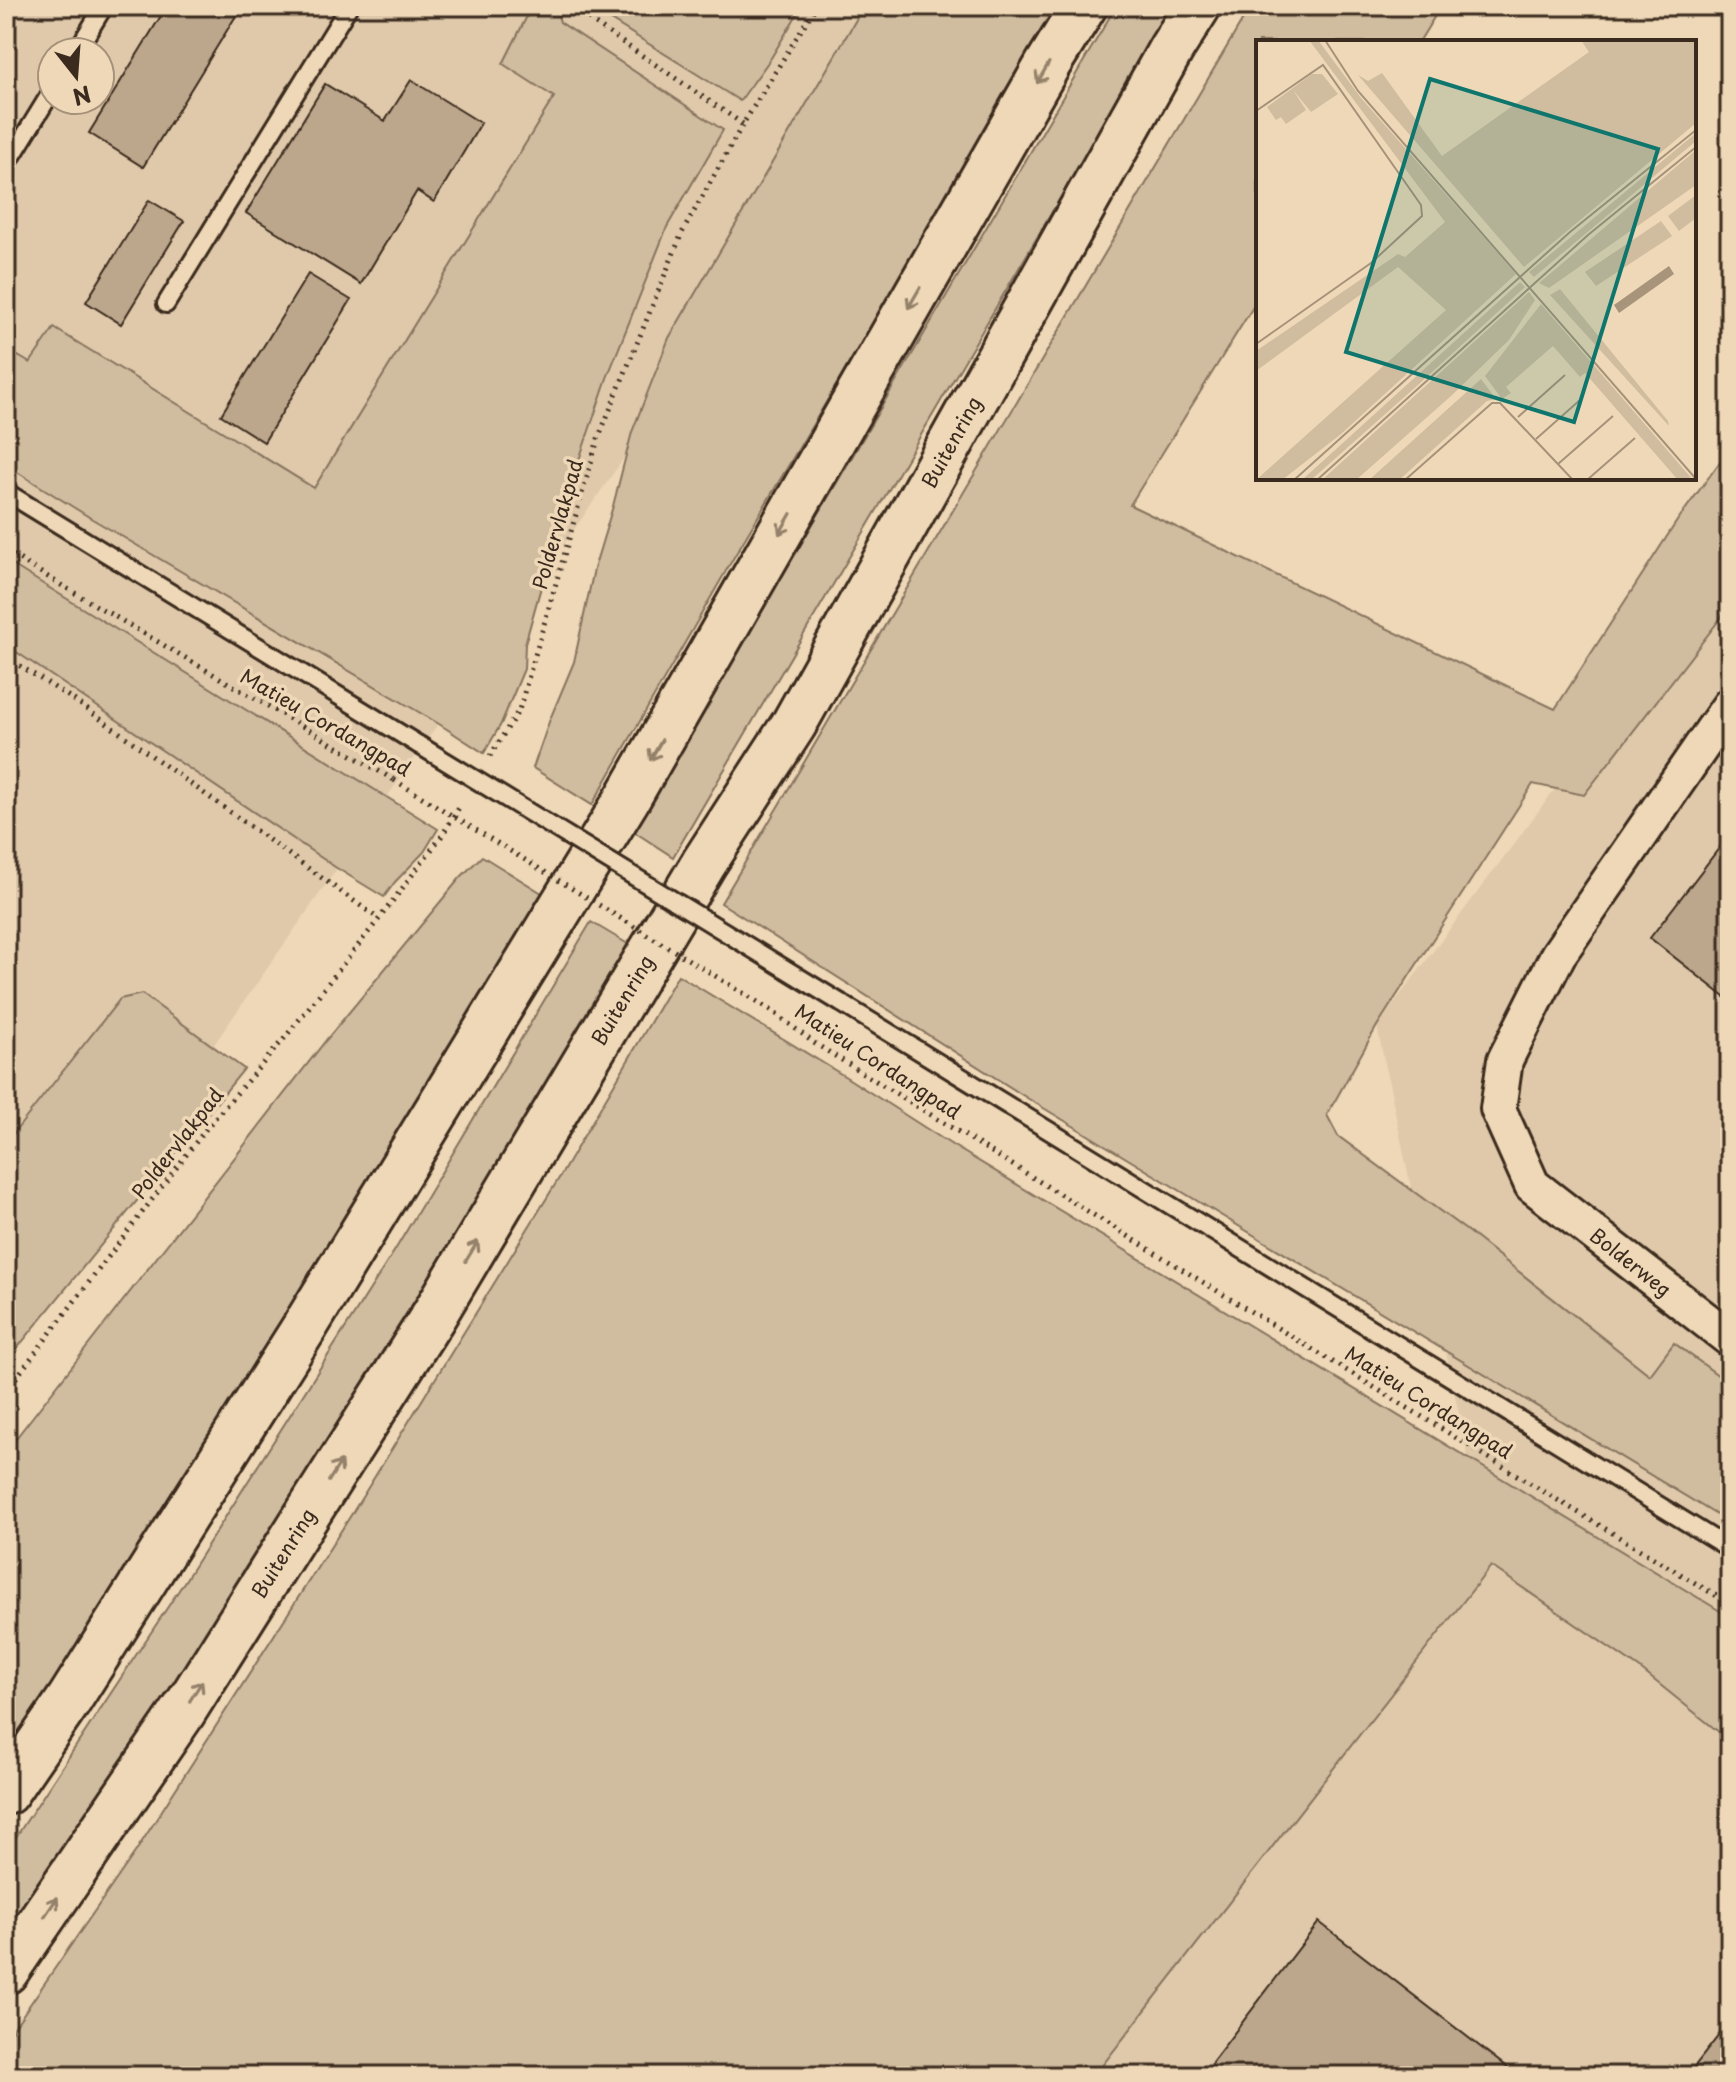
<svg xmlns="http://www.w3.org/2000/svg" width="1736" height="2082" font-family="'Playpen Sans',sans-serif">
  <rect width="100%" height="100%" fill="#eed8b7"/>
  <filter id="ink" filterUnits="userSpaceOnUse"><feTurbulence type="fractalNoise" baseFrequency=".0125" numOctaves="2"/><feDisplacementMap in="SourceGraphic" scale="16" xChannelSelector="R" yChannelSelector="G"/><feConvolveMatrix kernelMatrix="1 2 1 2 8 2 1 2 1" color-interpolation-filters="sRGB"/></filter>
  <g filter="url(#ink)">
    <g fill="#dfc9aa" fill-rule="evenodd">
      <path d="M 6,6 L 940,6 L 6,1342 ZM 52,52 L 100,52 L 100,100 L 52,100 Z"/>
      <path d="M 1730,556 L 1730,2076 L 1080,2076 L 1491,1566 L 1377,1026 Z"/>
    </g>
    <g fill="#d0bc9e" stroke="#86735e" stroke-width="2">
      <path d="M 532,6 L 555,6 L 560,22 L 723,130 L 667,227 L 607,378 L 566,498 L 525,644 L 524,669 L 501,724 L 484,753 L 439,724 L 89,517 L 6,465 L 6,349 L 30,363 L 54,328 L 314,488 L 554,97 L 503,64 Z"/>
      <path d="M 598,6 L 802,6 L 771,58 L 740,101 L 601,14 Z"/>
      <path d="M 864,6 L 1062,6 L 734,557 L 592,805 L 533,768 L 550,719 L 574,662 L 594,569 L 613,506 L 632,432 L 669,338 Z"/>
      <path d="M 1116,6 L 1173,6 L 673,857 L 633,831 Z"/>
      <path d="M 1251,6 L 1441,6 L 1419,42 L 1258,42 L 1258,299 L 1130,505 L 1555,709 L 1677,521 L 1730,448 L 1730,606 L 1584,795 L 1533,784 L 1377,1026 L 1327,1115 L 1338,1136 L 1466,1230 L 1650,1375 L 1674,1343 L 1730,1384 L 1730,1523 L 1027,1098 L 721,903 Z"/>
      <path d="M 6,561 L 438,829 L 424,852 L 395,882 L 384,897 L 335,867 L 6,645 Z"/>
      <path d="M 482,856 L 545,895 L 328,1258 L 6,1760 L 6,1451 L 327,1039 L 460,878 Z"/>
      <path d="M 591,922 L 633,947 L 337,1439 L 128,1758 L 6,1938 L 6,1852 L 179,1590 L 395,1250 Z"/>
      <path d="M 678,975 L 846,1077 L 952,1145 L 1730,1617 L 1730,1741 L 1639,1668 L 1491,1566 L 1094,2076 L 6,2076 L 6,2039 L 136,1851 L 353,1512 L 561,1175 Z"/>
      <path d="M 142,994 L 244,1069 L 6,1362 L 6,1143 L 120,999 Z"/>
    </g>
    <g fill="#bca78c" stroke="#3b2a1e" stroke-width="2">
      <path d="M 167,6 L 242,6 L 143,167 L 89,133 Z"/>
      <path d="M 411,80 L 481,123 L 434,202 L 417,191 L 361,284 L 246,213 L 325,84 L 385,121 Z"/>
      <path d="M 149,200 L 184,221 L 121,324 L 86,302 Z"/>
      <path d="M 308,274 L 351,300 L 264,442 L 221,415 Z"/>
      <path d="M 1720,847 L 1730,855 L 1730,1001 L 1650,938 Z"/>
      <path d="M 1319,1922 L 1518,2076 L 1210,2076 L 1212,2062 Z"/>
      <path d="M 1730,2021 L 1730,2076 L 1687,2076 Z"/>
    </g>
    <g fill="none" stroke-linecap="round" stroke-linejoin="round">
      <g stroke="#3b2a1e" stroke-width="22">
        <g id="lane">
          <path d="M 76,52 L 104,6"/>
          <path d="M 6,166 L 52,91"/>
          <path d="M 166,304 L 349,6"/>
          <path d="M 6,492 L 419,745"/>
          <path d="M 841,1003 L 1730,1549"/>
        </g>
      </g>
      <g stroke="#3b2a1e" stroke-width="40">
        <path id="street" d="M 1730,705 L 1558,955 L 1505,1060 L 1498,1109 L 1532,1185 L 1730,1339"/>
      </g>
      <g stroke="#3b2a1e" stroke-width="50">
        <g id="highway">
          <path d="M 6,1792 L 69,1700 L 304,1328 L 629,796 L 1048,64 L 1084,6"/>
          <path d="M 6,1971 L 183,1712 L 312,1507 L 434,1315 L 704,863 L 794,724 L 1171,49 L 1198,6"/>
        </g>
      </g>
      <g stroke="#3b2a1e" stroke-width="5" stroke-dasharray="2 6" stroke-linecap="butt">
        <path d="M 580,6 L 591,21 L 743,124"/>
        <path d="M 6,551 L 61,585 L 394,780"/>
        <path d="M 6,657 L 74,700 L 379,919"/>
        <path d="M 490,756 L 519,710 L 598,439 L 682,233 L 743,124 L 816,6"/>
        <path d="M 814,1043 L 1551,1496 L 1730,1604"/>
        <path d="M 6,1391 L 209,1125 L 283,1040 L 379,919 L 441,837 L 460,806"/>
      </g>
      <use href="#lane" stroke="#eed8b7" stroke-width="16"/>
      <use href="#street" stroke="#eed8b7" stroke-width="34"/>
      <use href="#highway" stroke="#eed8b7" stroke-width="44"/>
      <g stroke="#3b2a1e" stroke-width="22" stroke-linecap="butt">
        <path id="lane-bridge" d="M 419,745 L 841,1003"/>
      </g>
      <path stroke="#3b2a1e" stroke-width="5" stroke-dasharray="2 6" stroke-linecap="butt" d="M 394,780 L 771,1010 L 814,1043"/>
      <use href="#lane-bridge" stroke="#eed8b7" stroke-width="16"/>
    </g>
    <defs><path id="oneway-shaft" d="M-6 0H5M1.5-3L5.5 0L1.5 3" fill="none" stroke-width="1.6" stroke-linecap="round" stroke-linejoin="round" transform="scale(2)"/></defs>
    <g stroke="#94816a">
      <use href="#oneway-shaft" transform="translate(1043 73) rotate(120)"/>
      <use href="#oneway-shaft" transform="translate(914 298) rotate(120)"/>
      <use href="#oneway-shaft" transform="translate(785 524) rotate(120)"/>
      <use href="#oneway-shaft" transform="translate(656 750) rotate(120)"/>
      <use href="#oneway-shaft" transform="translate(472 1251) rotate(-59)"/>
      <use href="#oneway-shaft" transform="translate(335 1471) rotate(-58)"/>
      <use href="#oneway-shaft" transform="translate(196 1691) rotate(-58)"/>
      <use href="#oneway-shaft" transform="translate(51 1907) rotate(-56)"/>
    </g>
  </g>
  <g text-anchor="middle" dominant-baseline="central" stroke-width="7" stroke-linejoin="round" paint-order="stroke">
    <g font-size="20" fill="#3b2a1e" stroke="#eed8b7">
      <text transform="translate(951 442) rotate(-61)">Buitenring</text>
      <text transform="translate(557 524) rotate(-74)">Poldervlakpad</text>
      <text transform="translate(326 722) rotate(30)">Matieu Cordangpad</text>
      <text transform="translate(622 1000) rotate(-59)">Buitenring</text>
      <text transform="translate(878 1061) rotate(33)">Matieu Cordangpad</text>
      <text transform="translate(177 1143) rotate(-52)">Poldervlakpad</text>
      <text transform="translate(1631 1262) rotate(38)">Bolderweg</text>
      <text transform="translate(1429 1402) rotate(32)">Matieu Cordangpad</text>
      <text transform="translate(283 1553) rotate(-58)">Buitenring</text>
    </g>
  </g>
  <g transform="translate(1256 40)">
    <rect width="440" height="440" fill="#eed8b7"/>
    <path d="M 53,0 L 62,0 L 105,58 L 260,234 L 85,394 L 26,440 L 0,440 L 190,270 L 142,227 L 0,331 L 0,311 L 142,214 L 149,217 L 189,182 ZM 325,0 L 440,0 L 440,83 L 268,227 L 102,35 L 112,41 L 126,33 L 186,116 L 333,12 ZM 56,34 L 66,34 L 82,54 L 55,72 L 37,50 L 50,70 L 30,84 L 25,77 L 20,80 L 11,67 ZM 440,93 L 440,101 L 278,237 L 273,232 ZM 440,110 L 440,145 L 293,248 L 283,243 ZM 440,155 L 440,178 L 423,191 L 412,176 ZM 405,181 L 416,196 L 340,246 L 329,232 ZM 264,242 L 269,247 L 163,344 L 55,440 L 46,440 ZM 304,249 L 412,381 L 413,386 L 294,255 ZM 273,252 L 279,260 L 253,300 L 195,356 L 100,440 L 66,440 ZM 285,264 L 437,440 L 422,440 L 329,333 L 324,337 L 297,306 L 250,347 L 255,353 L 246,359 L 229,336 ZM 225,339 L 240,359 L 231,361 L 143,440 L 113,440 Z" fill="#d0bc9e"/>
    <path d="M 413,226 L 418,234 L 363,273 L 358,265 Z" fill="#a7947b"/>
    <path fill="none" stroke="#a6927a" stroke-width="2" d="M 69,0 L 102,51 L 440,439M 0,71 L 67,25 L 165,165 L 166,176 L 115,223 L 0,304M 262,377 L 309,335M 280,399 L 324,360M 302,424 L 357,376M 38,440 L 314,192 L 440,90M 61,440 L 332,195 L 440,107M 149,440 L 236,363 L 244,363 L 317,440M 331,440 L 379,398"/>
    <path fill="#0f766e" fill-opacity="0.15" stroke="#0f766e" stroke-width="4" d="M 174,39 L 402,109 L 318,382 L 90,312 Z"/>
    <rect width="440" height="440" fill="none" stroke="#3b2a1e" stroke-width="4"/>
  </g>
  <rect width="1736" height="2082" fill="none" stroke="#eed8b7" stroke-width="32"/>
  <rect x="16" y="16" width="1704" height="2050" fill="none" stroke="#3b2a1e" stroke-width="3" filter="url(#ink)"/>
  <g transform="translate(76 76) rotate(163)"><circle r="38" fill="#eed8b7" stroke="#a6927a" stroke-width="2"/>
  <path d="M0-6L14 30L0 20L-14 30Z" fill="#3b2a1e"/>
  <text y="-12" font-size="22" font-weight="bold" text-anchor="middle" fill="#3b2a1e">N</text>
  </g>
</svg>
